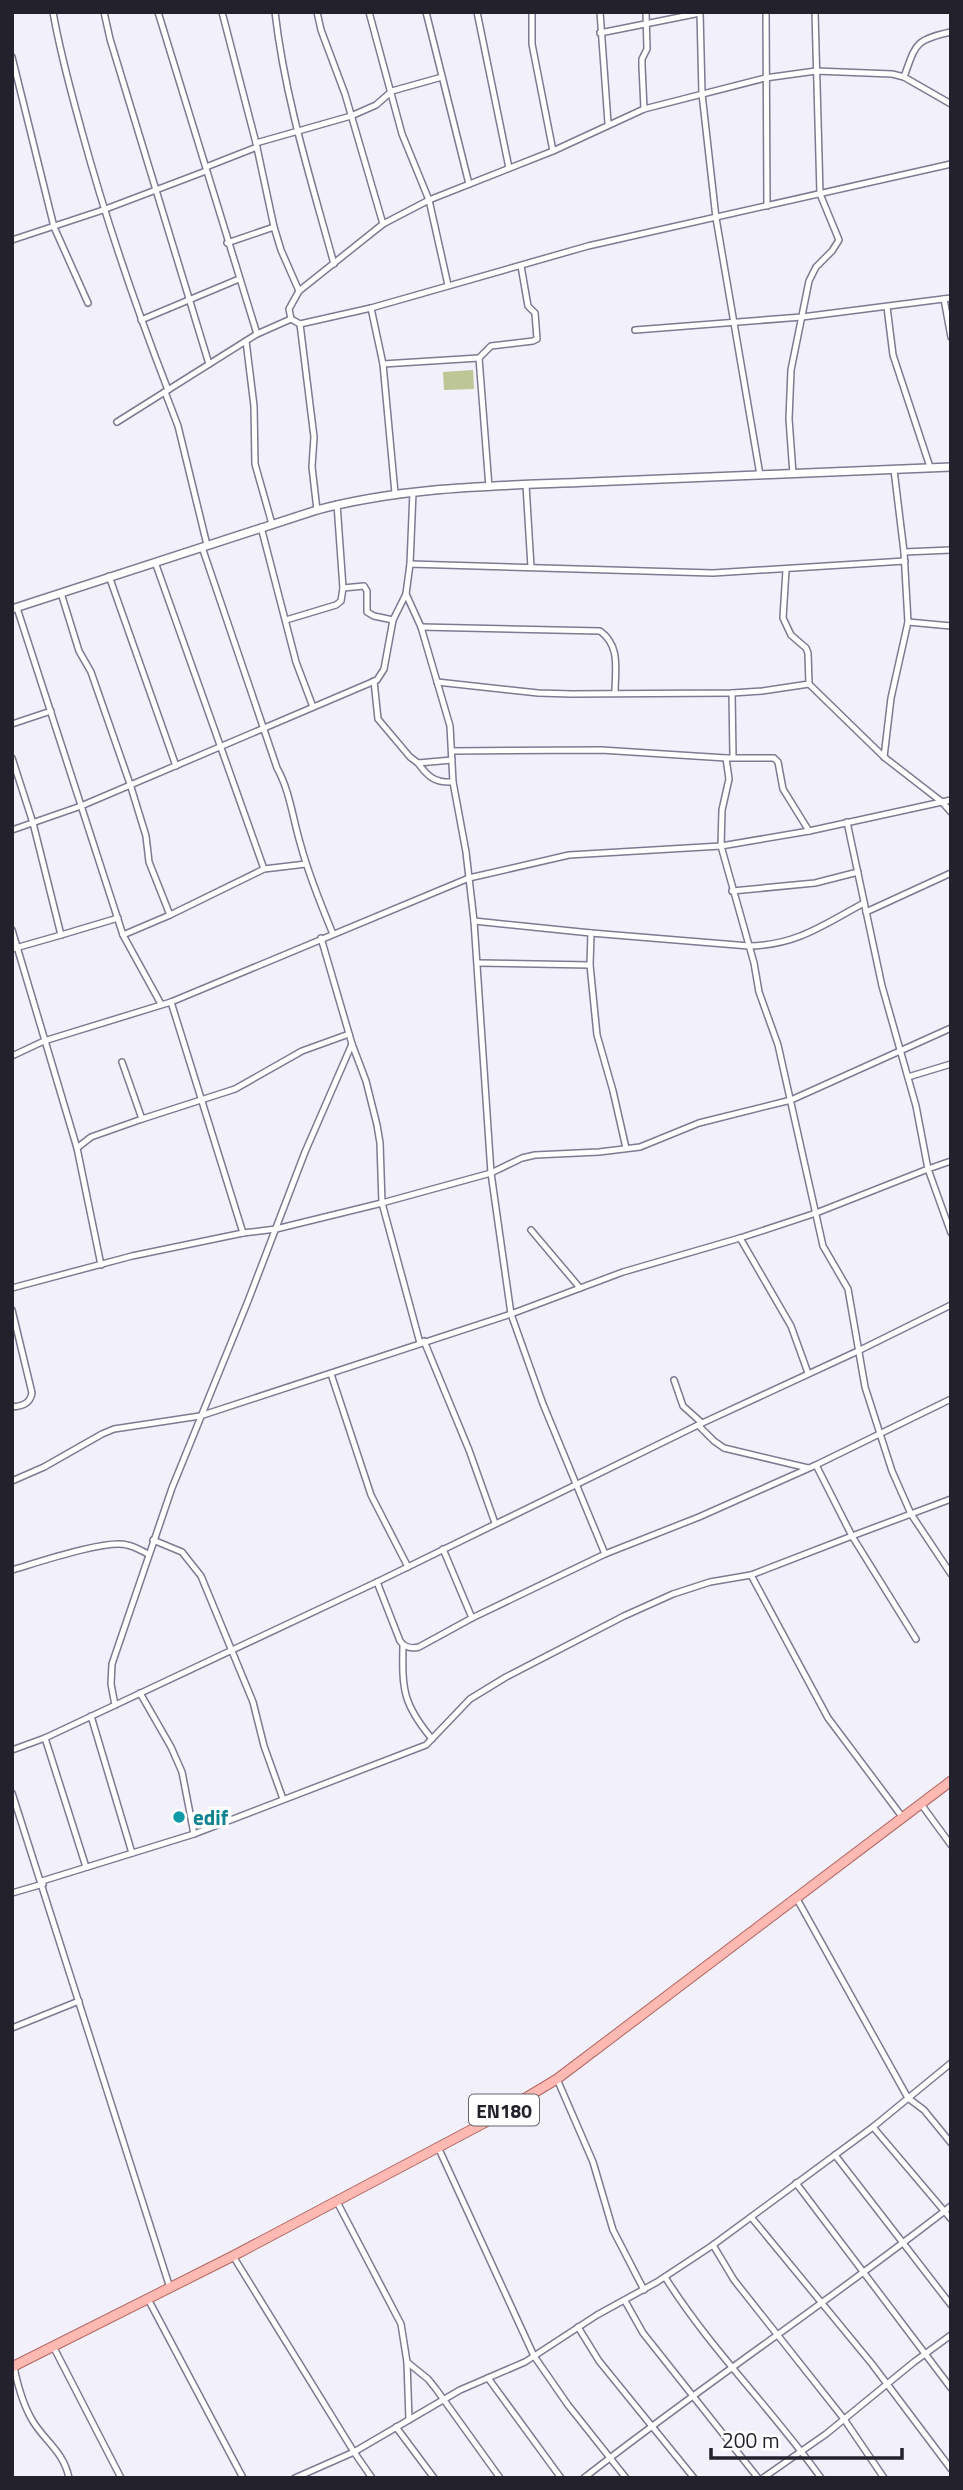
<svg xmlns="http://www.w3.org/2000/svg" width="963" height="2490" font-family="'Titillium Web',sans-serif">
  <rect width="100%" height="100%" fill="#f1f0fb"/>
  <path fill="#bcc795" d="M 473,370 L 474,389 L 444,390 L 443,372 Z"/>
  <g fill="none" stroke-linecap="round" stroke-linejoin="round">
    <g stroke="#7d7a92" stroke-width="8">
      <g id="minor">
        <path d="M 53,12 C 60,53 71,92 82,132 C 106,220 135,305 168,390"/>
        <path d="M 104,12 L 110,39 L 209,364"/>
        <path d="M 158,12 L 257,334"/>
        <path d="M 222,12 L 256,143 L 274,227 L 281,250 L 299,291"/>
        <path d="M 275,12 C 285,99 311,180 334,264"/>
        <path d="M 317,12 L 321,30 L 345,94 L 383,224"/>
        <path d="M 369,12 L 402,134 L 429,200 L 448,285"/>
        <path d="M 426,12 L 469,184"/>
        <path d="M 477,12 L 509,168"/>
        <path d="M 532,12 L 532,44 L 553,151"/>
        <path d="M 600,12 L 608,123"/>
        <path d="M 700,12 L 702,94 L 716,218 L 760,475"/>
        <path d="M 766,12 L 767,206"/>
        <path d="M 600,33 L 700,13"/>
        <path d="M 12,57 L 54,227 L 88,303"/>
        <path d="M 904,77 C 916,44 914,40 951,32"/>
        <path d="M 644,109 L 642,66 L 642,59 L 647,49 L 646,12"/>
        <path d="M 256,143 L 351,116 L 376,105 L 392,91 L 442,77"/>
        <path d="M 206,167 L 257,147"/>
        <path d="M 12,240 L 103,210 L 206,171"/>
        <path d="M 227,243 L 274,227"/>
        <path d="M 944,299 L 951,337"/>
        <path d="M 887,307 L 893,355 L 930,467"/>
        <path d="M 371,308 L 383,364 L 395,493"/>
        <path d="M 291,319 L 289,309 L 299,291 L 383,224 L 429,200 L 553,151 L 644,109 L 765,78 L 816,71 L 892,74 L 904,77 L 951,104"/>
        <path d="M 141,320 L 239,279"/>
        <path d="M 300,324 L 314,437 L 312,467 L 317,510"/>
        <path d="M 635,330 L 802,317 L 951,298"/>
        <path d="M 246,341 L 254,406 L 255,464 L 272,524"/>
        <path d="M 383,364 L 479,358"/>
        <path d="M 165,392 L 178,426 L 207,545"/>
        <path d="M 117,422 L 257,334 L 291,319 L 300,324 L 371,308 L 588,246 L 951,164"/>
        <path d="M 793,474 L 789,419 L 791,370 L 809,281 L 816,267 L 832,251 L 839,240 L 820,194 L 815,12"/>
        <path d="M 526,485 L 531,567"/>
        <path d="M 489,487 L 479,358 L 491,346 L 533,341 L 537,339 L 535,313 L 528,306 L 521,266"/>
        <path d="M 261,527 L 296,662 L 313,707"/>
        <path d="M 202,547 L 277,768 C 290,791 293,820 301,846 C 309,876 321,905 333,934"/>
        <path d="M 904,552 L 951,550"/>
        <path d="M 155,562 L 264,869"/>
        <path d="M 410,564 L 413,492"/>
        <path d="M 786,570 L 783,618 L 791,635 L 806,648 L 808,653 L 809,684 L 884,757 L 942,802 L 951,812"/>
        <path d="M 109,576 L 176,766"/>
        <path d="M 343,588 L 364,586 L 367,591 L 367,612 L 374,616 L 393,620"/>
        <path d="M 61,593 L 79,651 L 91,672 L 130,784 L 146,836 L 149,862 L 170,915"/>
        <path d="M 406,594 L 421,627 L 450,726 L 453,782 L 466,852 L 474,921 L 491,1173 L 511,1314 L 543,1404 L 605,1554"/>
        <path d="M 17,608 L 123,935 L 161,1004"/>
        <path d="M 286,620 L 336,605 L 341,601 L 343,588 L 337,504"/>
        <path d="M 908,622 L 951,626"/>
        <path d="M 421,627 L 600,631 C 621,646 615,670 615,693"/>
        <path d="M 374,681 L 378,719 L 410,757 L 418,763 L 452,760"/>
        <path d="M 437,682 L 538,693 L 572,694 L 732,693 L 762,691 L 809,684"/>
        <path d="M 732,693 L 733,757"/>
        <path d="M 12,724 L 51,711"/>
        <path d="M 452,751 L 601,750 L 726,758 L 774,758 L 778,762 L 783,789 L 809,831"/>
        <path d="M 884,757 L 891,698 L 908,622 L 904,552 L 894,470"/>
        <path d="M 12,758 L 33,823 L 61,935 L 12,949"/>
        <path d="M 726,758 L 729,779 L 722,810 L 721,846 L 754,963 L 759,992 L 778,1045 L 823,1246 L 848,1289 L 865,1387 L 892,1471 L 911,1514 L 951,1574"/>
        <path d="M 418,763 C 428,777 435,783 453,782"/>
        <path d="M 12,830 L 81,806 L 377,680 L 384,669 L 393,620 L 406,594 L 410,564 L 713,573 L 905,561"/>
        <path d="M 732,891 L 815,883 L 858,872"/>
        <path d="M 866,912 L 951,873"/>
        <path d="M 474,921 L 591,933 L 749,946 C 797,945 823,925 864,903"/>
        <path d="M 12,930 L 77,1148 L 101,1265"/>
        <path d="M 61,935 L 118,918"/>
        <path d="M 123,935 L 170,915 L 264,869 L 306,864"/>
        <path d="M 478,963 L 590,965 L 591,933"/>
        <path d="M 590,965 L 597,1035 L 613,1091 L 626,1148"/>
        <path d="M 171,1002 L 243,1233"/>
        <path d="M 352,1044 L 366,1081 L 377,1125 L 380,1143 L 382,1203 L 420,1343"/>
        <path d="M 12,1056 L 44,1041 L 171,1002 L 469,878 L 569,855 L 721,846 L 809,831 L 951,800"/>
        <path d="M 122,1062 L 142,1119 L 235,1089 L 302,1051 L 349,1034"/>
        <path d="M 908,1077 L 951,1064"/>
        <path d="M 77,1148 L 91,1137 L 142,1119"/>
        <path d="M 951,1161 L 928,1169 L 951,1233"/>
        <path d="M 531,1230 L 580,1288"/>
        <path d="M 740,1238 L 791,1326 L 808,1373"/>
        <path d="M 12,1288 L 132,1256 L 243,1233 L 276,1229 L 382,1203 L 491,1173 L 522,1158 L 535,1155 L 599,1152 L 640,1147 L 699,1123 L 791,1100 L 951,1028"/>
        <path d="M 12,1310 L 32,1393 C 30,1404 22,1406 12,1407"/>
        <path d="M 424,1341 L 469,1450 L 495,1523"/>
        <path d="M 331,1374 L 371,1495 L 408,1567"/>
        <path d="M 674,1380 L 683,1406 L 702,1423"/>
        <path d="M 698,1425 L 714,1441 L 724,1448 L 808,1468"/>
        <path d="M 816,1465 L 852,1536 L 951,1499"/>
        <path d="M 12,1481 L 44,1467 L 102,1434 L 114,1429 L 200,1416 L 511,1314 L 623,1272 L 740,1238 L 816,1213 L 928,1169 L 916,1106 L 882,986 L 847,822"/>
        <path d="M 153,1540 L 182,1552 L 201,1576 L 253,1702 L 264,1746 L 283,1799"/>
        <path d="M 443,1549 L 472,1618"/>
        <path d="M 12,1570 C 36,1563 107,1539 127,1545 C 134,1546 142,1551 148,1554"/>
        <path d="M 751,1575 L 828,1718 L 903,1818"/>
        <path d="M 377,1582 L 400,1641 C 405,1648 411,1649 419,1647 L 472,1618 L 605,1554 L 699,1517 L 816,1465 L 951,1399"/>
        <path d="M 403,1646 C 402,1690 403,1704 432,1739"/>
        <path d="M 140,1693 L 171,1747 L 182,1772 L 194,1834"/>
        <path d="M 115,1705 L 111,1684 L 112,1664 L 172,1488 L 248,1301 L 305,1152 L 352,1044 L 321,938"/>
        <path d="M 91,1716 L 132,1853"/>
        <path d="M 45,1738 L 86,1867"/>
        <path d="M 12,1750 L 45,1738 L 377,1582 L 698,1425 L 858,1351 L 951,1305"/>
        <path d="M 12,1793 L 170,2288"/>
        <path d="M 921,1804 L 951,1845"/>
        <path d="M 42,1881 L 194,1834 L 426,1745 L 470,1699 L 506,1677 L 624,1616 L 673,1594 L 710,1582 L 751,1575 L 852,1536 L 916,1639"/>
        <path d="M 12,1893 L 43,1884"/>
        <path d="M 797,1899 L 908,2098 L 924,2110 L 951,2143"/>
        <path d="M 12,2028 L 79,2001"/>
        <path d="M 557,2079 L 593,2162 L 613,2230 L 644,2290"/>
        <path d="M 873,2127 L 951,2219"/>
        <path d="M 438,2147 L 534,2356 L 568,2405 L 626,2478"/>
        <path d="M 835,2155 L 951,2305"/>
        <path d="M 796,2183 L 951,2388"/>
        <path d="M 336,2200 L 401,2324 L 407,2362 L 409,2420"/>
        <path d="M 751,2217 L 872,2364 L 951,2469"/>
        <path d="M 713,2245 L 734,2280 L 844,2419 L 884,2478"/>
        <path d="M 233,2256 L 354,2452 L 372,2478"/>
        <path d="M 665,2277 C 710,2349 772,2409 821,2478"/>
        <path d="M 148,2299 L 243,2478"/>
        <path d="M 625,2301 L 643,2333 L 758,2478"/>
        <path d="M 578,2327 L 599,2361 L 694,2478"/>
        <path d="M 53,2346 L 121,2478"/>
        <path d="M 407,2362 L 428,2379 L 436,2389 L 500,2478"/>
        <path d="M 14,2367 C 18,2387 23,2406 34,2423 C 47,2443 64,2453 69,2478"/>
        <path d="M 488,2378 L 561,2478"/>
        <path d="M 396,2427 L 434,2478"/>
        <path d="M 295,2478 L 354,2452 L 460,2390 L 525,2362 L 597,2315 L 657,2282 L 713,2245 L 873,2127 L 951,2063"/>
        <path d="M 584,2478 C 704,2384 831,2300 951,2206"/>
        <path d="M 763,2478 L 826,2434 L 914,2362 L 951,2335"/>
      </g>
    </g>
    <g stroke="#7d7a92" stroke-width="10">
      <path id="tertiary" d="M 12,609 L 317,510 C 405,486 499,486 590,482 C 710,477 831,472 951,467"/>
    </g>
    <g stroke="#b16661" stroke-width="11">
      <path id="primary" d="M 12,2367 L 233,2256 L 484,2123 L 557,2079 L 951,1781"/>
    </g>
    <use href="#minor" stroke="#fff" stroke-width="5"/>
    <use href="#tertiary" stroke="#fff" stroke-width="7"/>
    <use href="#primary" stroke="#feb9b2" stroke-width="9"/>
  </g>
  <circle fill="#0f9aa8" stroke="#fff" stroke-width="2.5" cx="179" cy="1817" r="7"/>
  <g text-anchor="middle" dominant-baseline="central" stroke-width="7" stroke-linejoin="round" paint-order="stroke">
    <rect fill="#fff" stroke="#65646b" stroke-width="2" x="469" y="2094.5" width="70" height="31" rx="5"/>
    <g font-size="19" font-weight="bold" fill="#23222c">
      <text x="504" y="2110">EN180</text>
    </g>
    <g font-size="21" font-weight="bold" fill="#0d838f" stroke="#fff" text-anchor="start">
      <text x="193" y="1817">edif</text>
    </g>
  </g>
  <rect width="963" height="2490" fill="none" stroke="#23222c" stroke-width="28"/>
  <path d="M711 2448v10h191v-10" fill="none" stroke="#23222c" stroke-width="3.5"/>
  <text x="722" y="2448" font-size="21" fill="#23222c" stroke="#ffffff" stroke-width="5" paint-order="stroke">200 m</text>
</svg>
